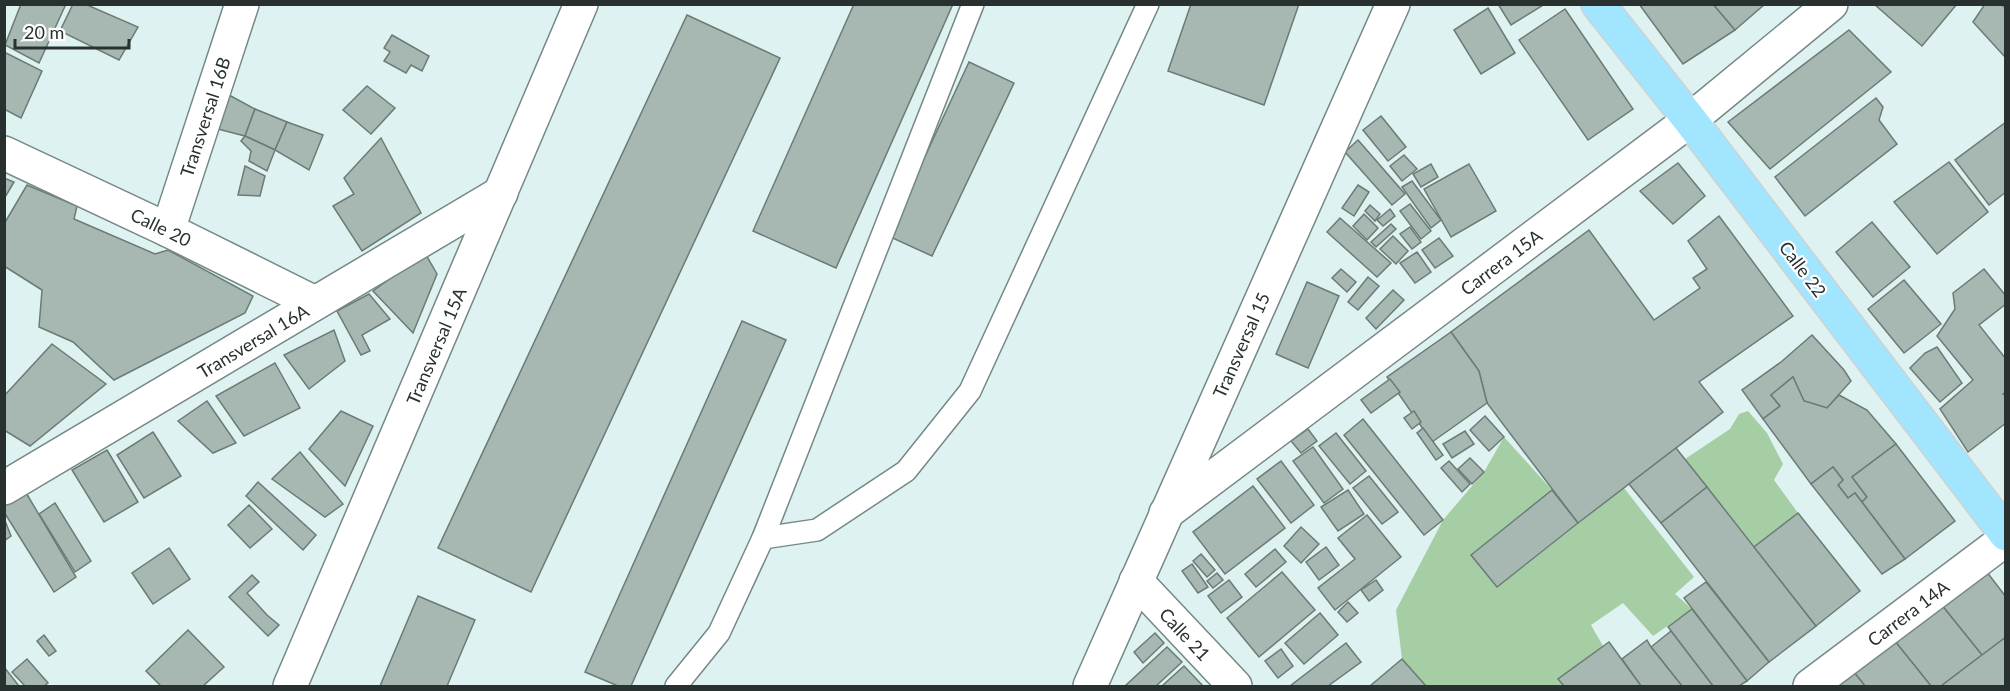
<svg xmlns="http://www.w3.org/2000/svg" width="2010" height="691" font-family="Lato,sans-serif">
  <rect width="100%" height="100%" fill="#dff2f2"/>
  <g fill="#a5cea4">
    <path d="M 1748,411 L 1767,433 L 1783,464 L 1774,480 L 1798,513 L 1754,547 L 1685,459 L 1730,429 L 1739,414 Z"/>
    <path d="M 1504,437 L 1552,490 L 1497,587 L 1624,488 L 1694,577 L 1675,594 L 1692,609 L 1653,636 L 1623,603 L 1591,625 L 1603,646 L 1558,679 L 1564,686 L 1426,686 L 1402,659 L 1396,610 L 1443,520 L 1484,472 Z"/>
  </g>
  <g fill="#a7b7b1" stroke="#6b7b75" stroke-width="1.5">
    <path d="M 21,4 L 66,4 L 39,63 L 5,45 Z"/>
    <path d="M 73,4 L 85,4 L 138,27 L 119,60 L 60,31 Z"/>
    <path d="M 854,4 L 953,4 L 836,268 L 753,231 Z"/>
    <path d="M 1191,4 L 1299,4 L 1264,105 L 1168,71 Z"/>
    <path d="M 1498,4 L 1545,4 L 1511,25 Z"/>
    <path d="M 1639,4 L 1713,4 L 1735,30 L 1683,64 Z"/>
    <path d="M 1713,4 L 1765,4 L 1735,30 Z"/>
    <path d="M 1874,4 L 1957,4 L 1922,46 Z"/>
    <path d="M 1985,4 L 2000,4 L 2006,8 L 2006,58 L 1973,22 Z"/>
    <path d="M 1488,8 L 1515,53 L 1481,74 L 1454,30 Z"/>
    <path d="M 1565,9 L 1633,109 L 1588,140 L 1519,40 Z"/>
    <path d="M 687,15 L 780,58 L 531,592 L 438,548 Z"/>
    <path d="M 1849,30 L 1891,72 L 1770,169 L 1728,122 Z"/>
    <path d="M 392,35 L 429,56 L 422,71 L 411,65 L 406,73 L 384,61 L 390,52 L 384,48 Z"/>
    <path d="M 4,52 L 42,71 L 21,118 L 4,109 Z"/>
    <path d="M 969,62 L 1014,83 L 932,256 L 888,236 Z"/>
    <path d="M 367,86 L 395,108 L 371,134 L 343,110 Z"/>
    <path d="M 229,95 L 255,109 L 245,136 L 214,128 Z"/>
    <path d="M 1876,98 L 1883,107 L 1879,120 L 1897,144 L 1805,216 L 1775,177 Z"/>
    <path d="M 255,109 L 287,122 L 275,150 L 245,136 Z"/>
    <path d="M 1381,116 L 1406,147 L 1388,161 L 1363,130 Z"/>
    <path d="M 287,122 L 323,135 L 309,170 L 275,150 Z"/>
    <path d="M 2006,122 L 2006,192 L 1989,205 L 1955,160 Z"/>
    <path d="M 245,136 L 275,150 L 267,171 L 249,161 L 251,151 L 241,141 Z"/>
    <path d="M 381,138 L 421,213 L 362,251 L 333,206 L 354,194 L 344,178 Z"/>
    <path d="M 1358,140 L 1405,194 L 1392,205 L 1345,152 Z"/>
    <path d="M 1404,155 L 1417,169 L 1402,181 L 1390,166 Z"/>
    <path d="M 1949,162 L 1988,212 L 1937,254 L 1894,202 Z"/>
    <path d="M 1678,163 L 1705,196 L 1673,224 L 1640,191 Z"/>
    <path d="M 1431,164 L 1438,177 L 1421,187 L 1413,174 Z"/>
    <path d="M 1469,164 L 1496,211 L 1451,237 L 1424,189 Z"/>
    <path d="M 245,166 L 265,176 L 260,196 L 238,195 Z"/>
    <path d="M 4,178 L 14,182 L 4,199 Z"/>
    <path d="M 1412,181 L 1441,220 L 1431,228 L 1402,187 Z"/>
    <path d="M 27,185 L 77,206 L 74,219 L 155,254 L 168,250 L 253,296 L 245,313 L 114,380 L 73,342 L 39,327 L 42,290 L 4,266 L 4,224 Z"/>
    <path d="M 1358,185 L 1369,192 L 1354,216 L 1342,208 Z"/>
    <path d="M 1410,204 L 1431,231 L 1421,239 L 1400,211 Z"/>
    <path d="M 1370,205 L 1380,214 L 1375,221 L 1365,211 Z"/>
    <path d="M 1390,209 L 1395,216 L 1383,226 L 1377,220 Z"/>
    <path d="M 1364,214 L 1378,228 L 1367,240 L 1353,226 Z"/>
    <path d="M 1719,216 L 1793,316 L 1699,382 L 1723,412 L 1578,523 L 1487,403 L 1479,371 L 1451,332 L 1589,230 L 1654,320 L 1700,288 L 1693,278 L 1707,269 L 1688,241 Z"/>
    <path d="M 1340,218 L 1391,263 L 1377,277 L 1327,232 Z"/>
    <path d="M 1872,222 L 1910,267 L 1873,297 L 1836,252 Z"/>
    <path d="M 1391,224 L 1396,229 L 1376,247 L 1371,242 Z"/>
    <path d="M 1410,227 L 1421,242 L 1412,249 L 1400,234 Z"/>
    <path d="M 1393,236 L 1408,251 L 1396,264 L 1380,249 Z"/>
    <path d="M 1439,238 L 1453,256 L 1435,268 L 1422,250 Z"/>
    <path d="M 1417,252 L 1431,272 L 1415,283 L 1400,263 Z"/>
    <path d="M 425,253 L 437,274 L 413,333 L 373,291 Z"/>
    <path d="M 1341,269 L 1356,282 L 1347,292 L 1332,278 Z"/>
    <path d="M 1984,269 L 2006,296 L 2006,304 L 1979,325 L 2006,359 L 2006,392 L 2003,394 L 2006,396 L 2006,423 L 1968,452 L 1940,409 L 1973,380 L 1937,336 L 1955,309 L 1953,293 Z"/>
    <path d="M 1368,277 L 1379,286 L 1358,310 L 1348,302 Z"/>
    <path d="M 1904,280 L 1941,324 L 1904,353 L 1868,309 Z"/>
    <path d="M 1307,282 L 1339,296 L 1308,368 L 1276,354 Z"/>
    <path d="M 1393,290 L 1404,300 L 1376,329 L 1366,318 Z"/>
    <path d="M 369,294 L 390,319 L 362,335 L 370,351 L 361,355 L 337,311 Z"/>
    <path d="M 742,321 L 786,340 L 631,686 L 618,686 L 585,672 Z"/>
    <path d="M 334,330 L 345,361 L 309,389 L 284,355 Z"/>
    <path d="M 1451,332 L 1479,371 L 1487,403 L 1432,442 L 1387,377 Z"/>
    <path d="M 1812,335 L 1844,370 L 1851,381 L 1827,408 L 1804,401 L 1793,377 L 1771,395 L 1780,406 L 1763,419 L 1742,390 L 1781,362 Z"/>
    <path d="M 52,344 L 106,384 L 30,446 L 4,430 L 4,396 Z"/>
    <path d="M 1937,347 L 1962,383 L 1940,402 L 1910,368 L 1925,353 Z"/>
    <path d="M 275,363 L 300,408 L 244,436 L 216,396 Z"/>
    <path d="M 1793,377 L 1804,401 L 1827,408 L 1839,395 L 1867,410 L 1896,444 L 1852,477 L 1867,497 L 1862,502 L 1855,493 L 1848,498 L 1838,485 L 1843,480 L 1833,467 L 1811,484 L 1763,419 L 1780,406 L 1771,395 Z"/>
    <path d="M 1390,379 L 1400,392 L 1371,413 L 1361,400 Z"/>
    <path d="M 207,401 L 236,443 L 213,453 L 178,421 Z"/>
    <path d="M 341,411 L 373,426 L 345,486 L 309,449 Z"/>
    <path d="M 1414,411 L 1421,422 L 1412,429 L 1404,418 Z"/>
    <path d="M 1485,416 L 1504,437 L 1489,451 L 1470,430 Z"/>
    <path d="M 1363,419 L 1443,520 L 1424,535 L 1344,435 Z"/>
    <path d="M 1423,428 L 1443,455 L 1436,460 L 1417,433 Z"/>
    <path d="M 1308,429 L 1317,441 L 1301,453 L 1291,441 Z"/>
    <path d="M 1465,431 L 1474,444 L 1452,458 L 1443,444 Z"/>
    <path d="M 153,432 L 181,476 L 144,498 L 117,455 Z"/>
    <path d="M 1336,433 L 1366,471 L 1350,484 L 1319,446 Z"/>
    <path d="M 1896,444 L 1955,521 L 1905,559 L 1862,502 L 1867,497 L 1852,477 Z"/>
    <path d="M 1313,447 L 1343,489 L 1324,503 L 1293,461 Z"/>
    <path d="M 1676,448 L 1707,487 L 1661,523 L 1629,484 Z"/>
    <path d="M 107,450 L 138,502 L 104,522 L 72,470 Z"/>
    <path d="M 300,452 L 343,504 L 325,517 L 272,479 Z"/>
    <path d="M 1470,458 L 1484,472 L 1472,484 L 1458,469 Z"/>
    <path d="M 1281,461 L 1314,505 L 1291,523 L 1257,479 Z"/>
    <path d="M 1449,461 L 1470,484 L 1462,492 L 1441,468 Z"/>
    <path d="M 1833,467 L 1843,480 L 1838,485 L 1848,498 L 1855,493 L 1905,559 L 1882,574 L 1811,484 Z"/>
    <path d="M 1369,476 L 1398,512 L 1382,524 L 1353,488 Z"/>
    <path d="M 258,482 L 316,535 L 303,550 L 246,496 Z"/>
    <path d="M 22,486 L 76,577 L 54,592 L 4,512 L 4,497 Z"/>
    <path d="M 1253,486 L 1285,528 L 1225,574 L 1193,532 Z"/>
    <path d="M 1707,487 L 1816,626 L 1769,662 L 1661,523 Z"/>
    <path d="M 1348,490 L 1364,514 L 1338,531 L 1321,507 Z"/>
    <path d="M 1552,490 L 1578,523 L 1497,587 L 1471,555 Z"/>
    <path d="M 55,503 L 91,561 L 75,572 L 39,514 Z"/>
    <path d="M 249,505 L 272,529 L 250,548 L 228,525 Z"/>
    <path d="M 1798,513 L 1860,591 L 1816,626 L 1754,547 Z"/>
    <path d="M 1367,515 L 1401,557 L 1335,610 L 1318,588 L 1355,559 L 1338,538 Z"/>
    <path d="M 4,518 L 11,536 L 4,541 Z"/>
    <path d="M 1301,527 L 1319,544 L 1301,563 L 1284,546 Z"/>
    <path d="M 1326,547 L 1339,565 L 1319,580 L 1306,562 Z"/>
    <path d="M 169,548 L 190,579 L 153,604 L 132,573 Z"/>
    <path d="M 1275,549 L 1286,562 L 1256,587 L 1245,574 Z"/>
    <path d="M 1201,554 L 1215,570 L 1207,577 L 1193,561 Z"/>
    <path d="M 1980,563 L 2006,597 L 2006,637 L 1982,655 L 1936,598 Z"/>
    <path d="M 1192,564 L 1208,587 L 1198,593 L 1182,571 Z"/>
    <path d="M 1282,572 L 1315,610 L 1259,657 L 1227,618 Z"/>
    <path d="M 1217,573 L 1223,580 L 1213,588 L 1207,581 Z"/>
    <path d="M 252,575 L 259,582 L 247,593 L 267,615 L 279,625 L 268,636 L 229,597 Z"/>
    <path d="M 1229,580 L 1242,597 L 1221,613 L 1208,596 Z"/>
    <path d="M 1376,580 L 1383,590 L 1369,601 L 1361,590 Z"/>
    <path d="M 1706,582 L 1769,662 L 1747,681 L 1684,598 Z"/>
    <path d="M 418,596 L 475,620 L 447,686 L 380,686 Z"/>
    <path d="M 1936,598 L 1982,655 L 1941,686 L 1931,686 L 1890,635 Z"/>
    <path d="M 1348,602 L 1358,613 L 1347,622 L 1338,612 Z"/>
    <path d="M 1692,609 L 1747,681 L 1739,686 L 1713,686 L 1668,627 Z"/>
    <path d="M 1320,613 L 1338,635 L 1304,664 L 1285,643 Z"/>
    <path d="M 188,630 L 224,667 L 203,686 L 161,686 L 146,671 Z"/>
    <path d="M 1671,631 L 1713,686 L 1682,686 L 1651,647 Z"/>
    <path d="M 1155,633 L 1164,643 L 1143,663 L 1134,652 Z"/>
    <path d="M 44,635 L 56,651 L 49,656 L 37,641 Z"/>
    <path d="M 1890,635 L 1931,686 L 1865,686 L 1849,666 Z"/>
    <path d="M 2006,637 L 2006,686 L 1941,686 L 1982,655 Z"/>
    <path d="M 1647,640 L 1651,647 L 1682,686 L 1641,686 L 1622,659 Z"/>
    <path d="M 1609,642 L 1641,686 L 1564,686 L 1558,679 Z"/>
    <path d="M 1346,643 L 1361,662 L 1328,686 L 1290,686 Z"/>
    <path d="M 1167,647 L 1182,662 L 1156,686 L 1125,686 Z"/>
    <path d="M 1281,649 L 1293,666 L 1278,678 L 1265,661 Z"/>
    <path d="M 27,659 L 48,683 L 44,686 L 25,686 L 12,672 Z"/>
    <path d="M 1402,659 L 1426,686 L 1370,686 Z"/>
    <path d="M 1184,666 L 1203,686 L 1162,686 Z"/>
    <path d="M 1849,666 L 1865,686 L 1822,686 Z"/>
    <path d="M 4,667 L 19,686 L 4,686 Z"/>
  </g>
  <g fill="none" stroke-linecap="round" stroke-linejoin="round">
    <g stroke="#758787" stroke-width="24">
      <g id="service">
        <path d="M 763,538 L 817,530 L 906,471 L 970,391 L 1148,4"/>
        <path d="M 676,686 L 719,633 L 763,538 L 973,4"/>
      </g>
    </g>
    <g stroke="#758787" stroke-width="36">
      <g id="minor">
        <path d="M 4,153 L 168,230 L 315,303"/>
        <path d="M 168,230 L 242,4"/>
        <path d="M 4,488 L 501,193"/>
        <path d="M 1166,513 L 1690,120 L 1831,4"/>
        <path d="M 1136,581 L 1235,686"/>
        <path d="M 290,686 L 581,4"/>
        <path d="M 1810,686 L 2006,539"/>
      </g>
    </g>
    <g stroke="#758787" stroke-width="36">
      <path id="tertiary" d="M 1090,686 L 1393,4"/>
    </g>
    <g stroke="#d0d1d1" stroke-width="36">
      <path id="primary" d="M 1598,4 L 1690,120 L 2006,534"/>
    </g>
    <use href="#service" stroke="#fff" stroke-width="21"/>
    <use href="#minor" stroke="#fff" stroke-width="33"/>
    <use href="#tertiary" stroke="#fff" stroke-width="33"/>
    <use href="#primary" stroke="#a1e5ff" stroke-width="33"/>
  </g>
  <g text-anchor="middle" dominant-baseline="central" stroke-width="4.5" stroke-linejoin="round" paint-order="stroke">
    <g font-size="18" fill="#283030" stroke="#fff">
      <text transform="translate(205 117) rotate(-72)">Transversal 16B</text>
      <text transform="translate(161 227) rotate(26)">Calle 20</text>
      <text transform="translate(1501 262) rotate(-37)">Carrera 15A</text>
      <text transform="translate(1803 269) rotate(53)">Calle 22</text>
      <text transform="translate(253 341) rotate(-31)">Transversal 16A</text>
      <text transform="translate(1241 345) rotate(-66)">Transversal 15</text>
      <text transform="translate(436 346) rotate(-67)">Transversal 15A</text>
      <text transform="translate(1908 613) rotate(-37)">Carrera 14A</text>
      <text transform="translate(1185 634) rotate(47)">Calle 21</text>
    </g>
  </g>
  <rect width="2010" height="691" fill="none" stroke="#283030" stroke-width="12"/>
  <path d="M15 39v9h114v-9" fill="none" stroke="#283030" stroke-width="3"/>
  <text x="24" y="39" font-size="18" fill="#283030" stroke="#ffffff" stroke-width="4.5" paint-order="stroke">20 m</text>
</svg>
